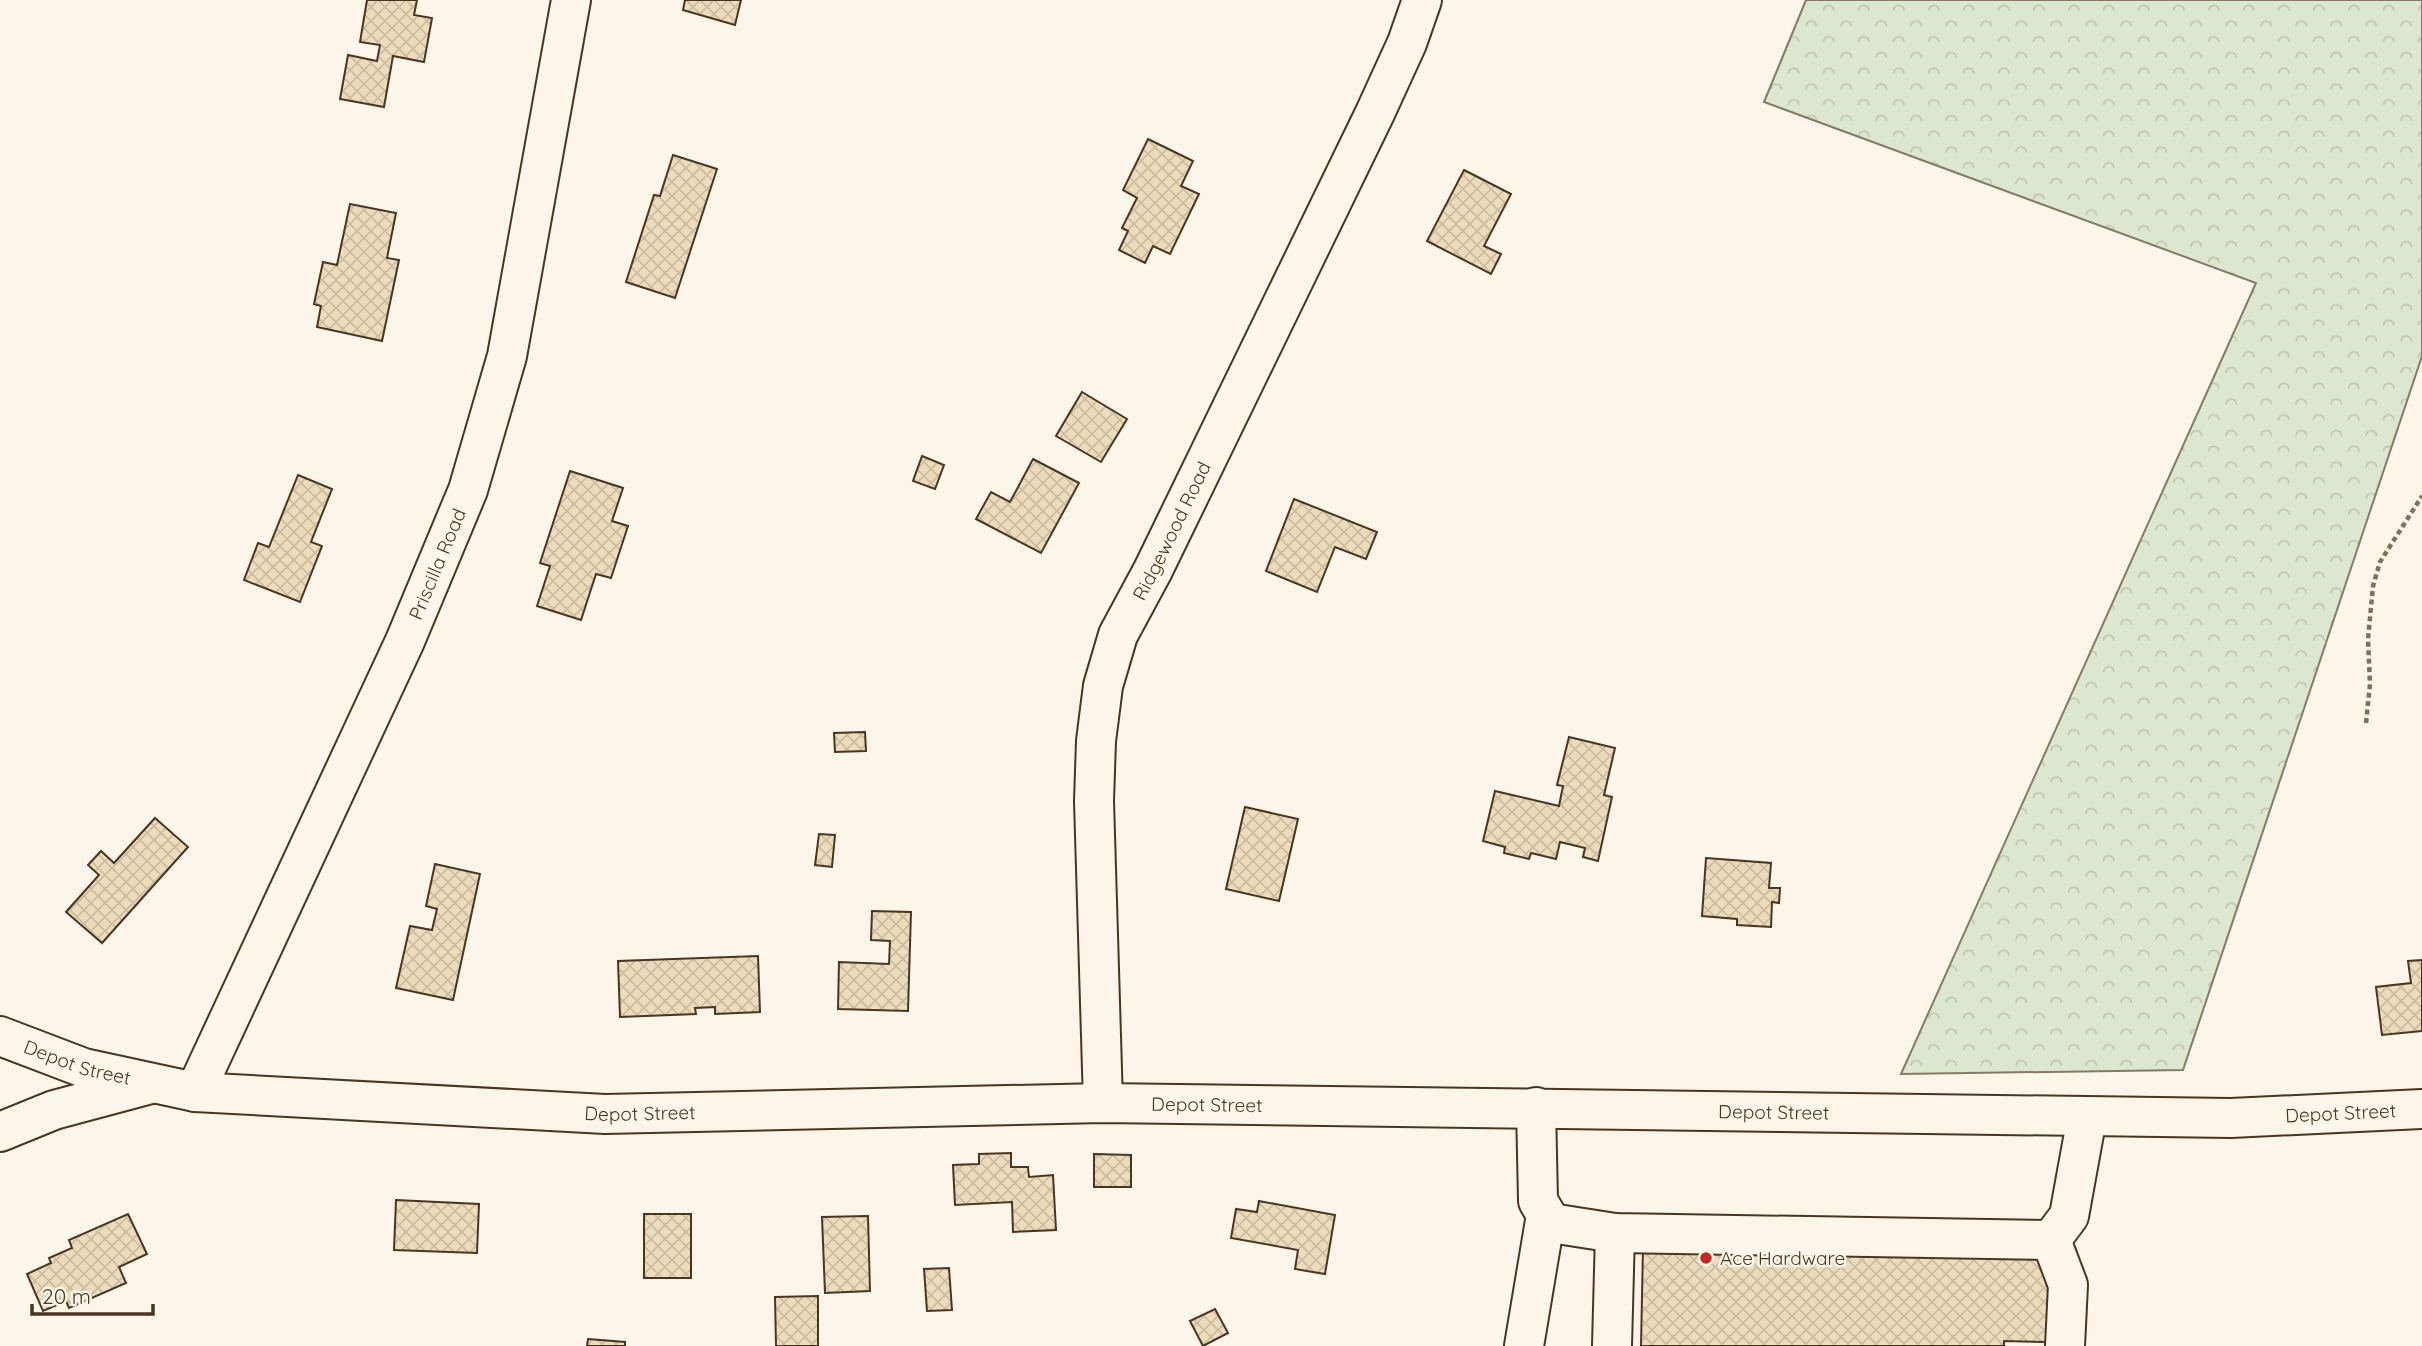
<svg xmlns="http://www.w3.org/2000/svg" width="2422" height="1346" font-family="Quicksand,sans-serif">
  <defs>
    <pattern id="forest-crowns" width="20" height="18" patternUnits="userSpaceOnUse" patternTransform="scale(1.75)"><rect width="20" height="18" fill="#dce7d0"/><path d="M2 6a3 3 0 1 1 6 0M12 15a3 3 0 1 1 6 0" fill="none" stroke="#bec7b2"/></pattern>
    <pattern id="building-cross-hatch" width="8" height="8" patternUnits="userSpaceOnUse" patternTransform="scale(1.75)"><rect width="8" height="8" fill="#ecdcbc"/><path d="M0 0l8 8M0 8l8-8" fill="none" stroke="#ccbda1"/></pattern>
  </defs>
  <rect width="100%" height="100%" fill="#fbf6e9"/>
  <path fill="url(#forest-crowns)" stroke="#887966" stroke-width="2" d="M 1806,0 L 2422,0 L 2422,356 L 2183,1070 L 1901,1074 L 2256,283 L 1764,102 Z"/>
  <g fill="url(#building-cross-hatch)" stroke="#4a3520" stroke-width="2">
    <path d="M 367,0 L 417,0 L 414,15 L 432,18 L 424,62 L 393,56 L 384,107 L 340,99 L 348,55 L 377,61 L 380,45 L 360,42 Z"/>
    <path d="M 685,0 L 741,0 L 735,25 L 683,10 Z"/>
    <path d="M 1148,139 L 1193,161 L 1181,186 L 1199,194 L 1170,254 L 1153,246 L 1145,263 L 1119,250 L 1128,231 L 1122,228 L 1137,198 L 1123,190 Z"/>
    <path d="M 673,155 L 717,169 L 675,298 L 626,282 L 654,195 L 660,196 Z"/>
    <path d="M 1464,170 L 1511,194 L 1484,246 L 1501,254 L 1491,274 L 1427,241 Z"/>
    <path d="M 350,204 L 396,213 L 387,258 L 399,260 L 382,341 L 317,327 L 321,306 L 314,304 L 323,262 L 337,265 Z"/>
    <path d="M 1082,392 L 1127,419 L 1101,462 L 1056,436 Z"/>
    <path d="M 922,456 L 944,465 L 935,489 L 913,481 Z"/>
    <path d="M 1033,459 L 1079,483 L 1041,553 L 976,519 L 991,492 L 1010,502 Z"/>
    <path d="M 570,471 L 623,488 L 612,521 L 628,526 L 611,578 L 596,574 L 581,620 L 537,606 L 550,566 L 540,563 Z"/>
    <path d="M 298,475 L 332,489 L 311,542 L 322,546 L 300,602 L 244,580 L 258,543 L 269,547 Z"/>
    <path d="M 1294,499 L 1377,532 L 1366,559 L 1335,547 L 1317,592 L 1266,571 Z"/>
    <path d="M 865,732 L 866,751 L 835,752 L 834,733 Z"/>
    <path d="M 1569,737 L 1615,748 L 1604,795 L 1612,797 L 1598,861 L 1583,857 L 1585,848 L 1560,842 L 1556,859 L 1531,853 L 1529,859 L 1504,853 L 1505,847 L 1483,841 L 1495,791 L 1559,806 L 1563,786 L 1557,785 Z"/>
    <path d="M 1245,807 L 1298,819 L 1279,901 L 1226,889 Z"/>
    <path d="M 155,818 L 188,847 L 102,943 L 66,912 L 99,875 L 88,865 L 101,851 L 114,863 Z"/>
    <path d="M 819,834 L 835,835 L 832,867 L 815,865 Z"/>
    <path d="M 1706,858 L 1771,863 L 1769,888 L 1780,888 L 1779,903 L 1772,902 L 1771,927 L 1737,925 L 1737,919 L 1702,916 Z"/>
    <path d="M 435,864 L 480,874 L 453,1000 L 396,988 L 410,926 L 432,930 L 437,909 L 426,906 Z"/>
    <path d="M 872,911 L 911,912 L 908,1011 L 838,1009 L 839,962 L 889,964 L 890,941 L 871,940 Z"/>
    <path d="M 758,956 L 760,1012 L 715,1014 L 715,1007 L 695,1008 L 696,1014 L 620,1017 L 618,961 Z"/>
    <path d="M 2422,960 L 2422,1031 L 2382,1035 L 2376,987 L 2411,983 L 2408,961 Z"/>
    <path d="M 1011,1153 L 1011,1167 L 1028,1167 L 1029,1177 L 1053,1175 L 1056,1230 L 1013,1232 L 1012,1202 L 955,1205 L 953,1165 L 979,1164 L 979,1154 Z"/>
    <path d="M 1094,1154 L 1131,1155 L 1131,1187 L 1094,1187 Z"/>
    <path d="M 396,1200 L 479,1204 L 477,1253 L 394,1250 Z"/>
    <path d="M 1259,1201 L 1335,1215 L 1325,1274 L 1295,1269 L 1298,1250 L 1231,1238 L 1236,1209 L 1257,1212 Z"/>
    <path d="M 128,1214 L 147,1254 L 119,1267 L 126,1283 L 69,1308 L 66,1301 L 43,1311 L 27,1274 L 51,1263 L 49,1258 L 72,1248 L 69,1240 Z"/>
    <rect x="644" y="1214" width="47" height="64"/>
    <path d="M 868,1216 L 870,1291 L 825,1293 L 822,1217 Z"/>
    <path d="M 1643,1247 L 2049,1254 L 2047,1342 L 2004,1341 L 2004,1346 L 1641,1346 Z"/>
    <path d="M 949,1268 L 952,1310 L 927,1311 L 924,1269 Z"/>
    <path d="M 818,1296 L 818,1346 L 776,1346 L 775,1297 Z"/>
    <path d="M 1215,1309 L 1228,1333 L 1203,1346 L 1190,1321 Z"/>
    <path d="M 588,1339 L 625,1342 L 625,1346 L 587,1346 Z"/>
  </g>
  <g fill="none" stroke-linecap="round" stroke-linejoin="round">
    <g stroke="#4a3520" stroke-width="42">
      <g id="minor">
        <path id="s1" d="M 195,1092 L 405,641 L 468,490 L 507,356 L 571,0"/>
        <path id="s2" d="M 1103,1103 L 1094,801 L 1096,741 L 1103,686 L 1118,635 L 1153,570 L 1375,113 L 1407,43 L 1422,0"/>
        <path d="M 1536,1107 L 1538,1201 L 1551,1223 L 1615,1233 L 2051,1240"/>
        <path d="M 2051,1240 L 2069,1216 L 2087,1117"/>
        <path d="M 2051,1240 L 2068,1285 L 2065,1346"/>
        <path d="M 1524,1346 L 1546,1215"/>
        <path d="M 1612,1346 L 1615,1233"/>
      </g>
    </g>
    <g stroke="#4a3520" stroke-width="42">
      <path id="major" d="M 0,1132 L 54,1110 L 151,1084"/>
    </g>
    <g stroke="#4a3520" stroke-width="42">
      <g id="highway">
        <path id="s3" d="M 0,1036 L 84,1068 L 195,1092 L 605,1114 L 1103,1103 L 2231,1118 L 2422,1109"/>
      </g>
    </g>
    <path stroke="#7f6f5c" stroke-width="4.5" stroke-dasharray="5 3.5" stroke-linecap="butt" d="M 2366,723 L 2370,684 L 2368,639 L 2373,586 L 2380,562 L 2422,496"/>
    <use href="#minor" stroke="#fbf6e9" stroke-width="38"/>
    <use href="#major" stroke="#fbf6e9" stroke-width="38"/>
    <use href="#highway" stroke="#fbf6e9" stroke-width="38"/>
  </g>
  <circle fill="#c62828" stroke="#fbf6e9" stroke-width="2.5" cx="1706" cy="1258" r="7"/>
  <g text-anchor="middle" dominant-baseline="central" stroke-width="5" stroke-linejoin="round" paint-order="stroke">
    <g font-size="19" fill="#4a3520" stroke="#fbf6e9">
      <text stroke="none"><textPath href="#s2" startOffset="588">Ridgewood Road</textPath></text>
      <text stroke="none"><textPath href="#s1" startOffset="581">Priscilla Road</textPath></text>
      <text stroke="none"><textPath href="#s3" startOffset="82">Depot Street</textPath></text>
      <text stroke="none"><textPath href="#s3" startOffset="1216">Depot Street</textPath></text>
      <text stroke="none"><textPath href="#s3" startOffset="1783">Depot Street</textPath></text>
      <text stroke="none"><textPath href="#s3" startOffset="649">Depot Street</textPath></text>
      <text stroke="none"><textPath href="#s3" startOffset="2350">Depot Street</textPath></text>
    </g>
    <g font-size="19" fill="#4a3520" stroke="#fbf6e9" text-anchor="start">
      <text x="1720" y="1258">Ace Hardware</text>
    </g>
  </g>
  <path d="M32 1304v10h121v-10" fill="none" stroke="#4a3520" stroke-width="3.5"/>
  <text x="42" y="1304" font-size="21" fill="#4a3520" stroke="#fbf6e9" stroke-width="5" paint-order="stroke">20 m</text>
</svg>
